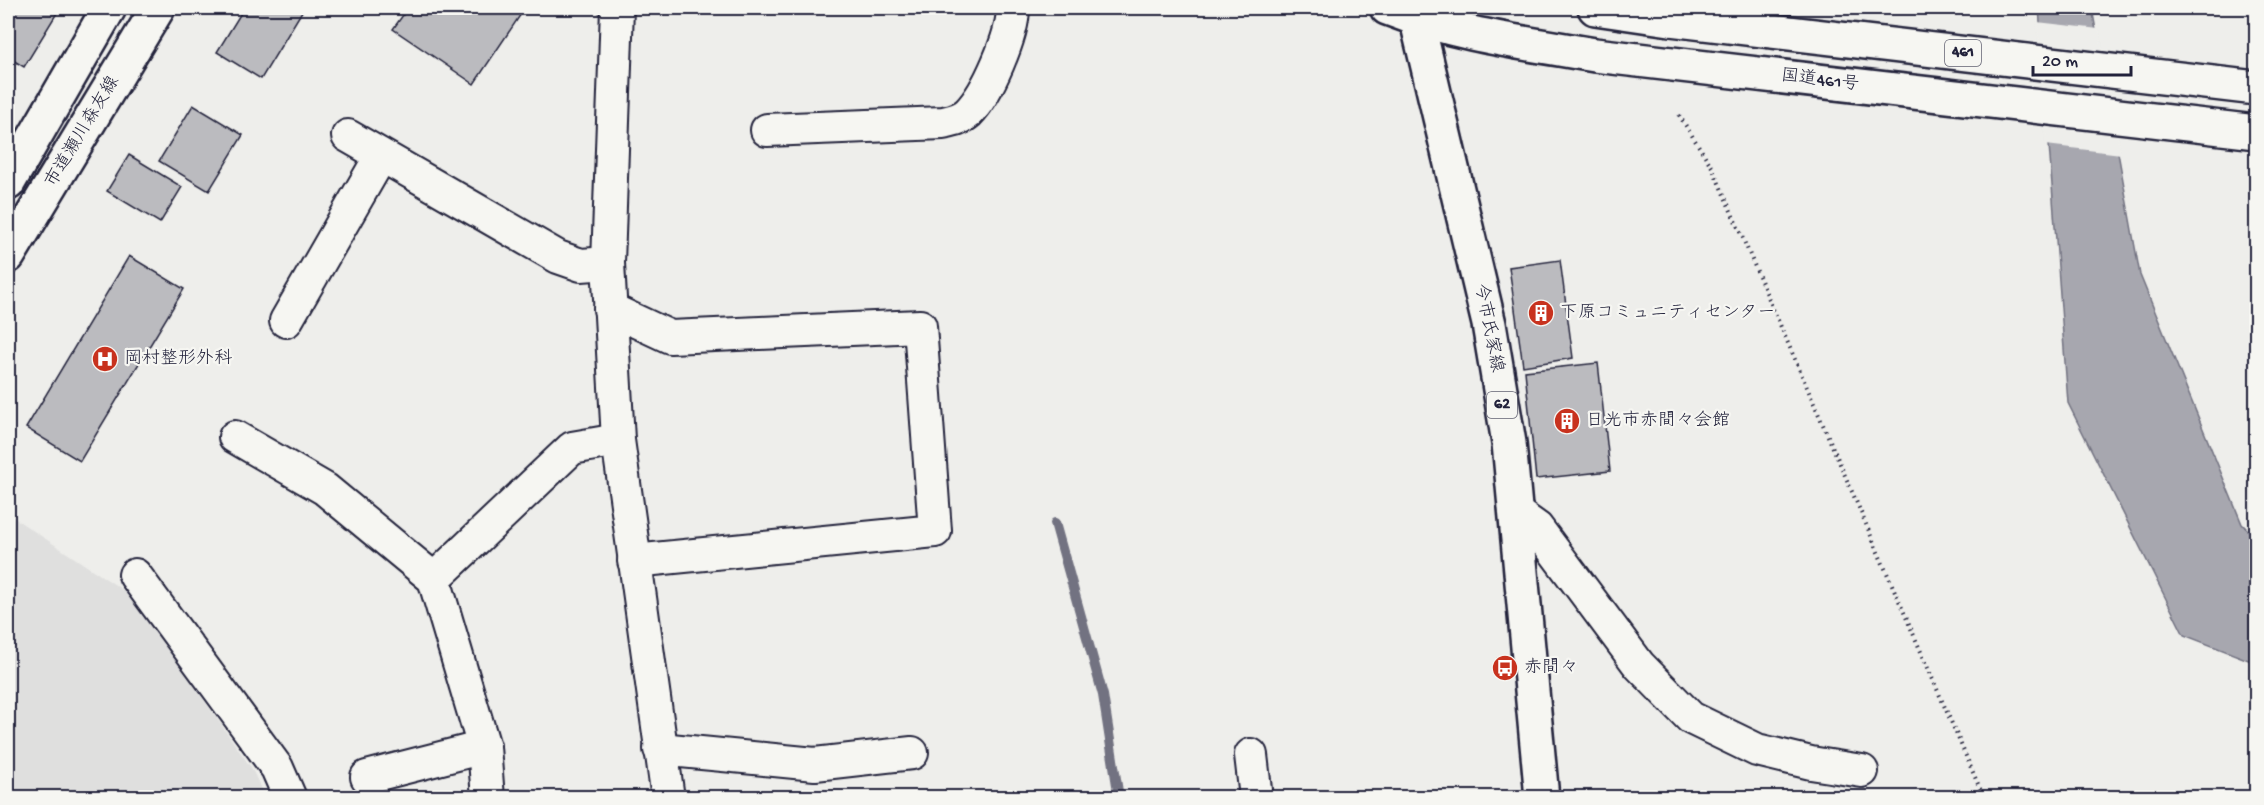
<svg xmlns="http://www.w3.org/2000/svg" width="2264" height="805" font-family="'Gochi Hand','Klee One',sans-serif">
  <rect width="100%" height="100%" fill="#eeeeeb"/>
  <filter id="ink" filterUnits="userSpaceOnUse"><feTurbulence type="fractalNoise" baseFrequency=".0167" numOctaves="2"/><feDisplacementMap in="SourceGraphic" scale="12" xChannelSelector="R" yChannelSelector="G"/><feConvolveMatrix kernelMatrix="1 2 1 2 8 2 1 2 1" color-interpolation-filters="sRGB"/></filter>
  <g filter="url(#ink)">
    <path fill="#dfdfde" d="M 8,514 L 132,596 L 252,769 L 265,797 L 8,797 Z"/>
    <path fill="#a7a7af" stroke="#727281" stroke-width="1.5" d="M 2039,8 L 2092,8 L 2140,275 L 2242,524 L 2256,538 L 2256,663 L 2184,635 L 2068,403 Z"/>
    <path fill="#eeeeeb" d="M 2037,22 L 2099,29 L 2121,154 L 2046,145 Z"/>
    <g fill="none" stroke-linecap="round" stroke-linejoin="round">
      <path stroke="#727281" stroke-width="10" d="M 1055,523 L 1103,695 L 1119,798"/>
    </g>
    <g fill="#bbbbbf" stroke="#22223b" stroke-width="1.5">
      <path d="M 8,8 L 60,8 L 24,67 L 8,57 Z"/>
      <path d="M 244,8 L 304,8 L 261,79 L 217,52 Z"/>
      <path d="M 408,8 L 525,8 L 474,84 L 393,29 Z"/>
      <path d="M 193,105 L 243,135 L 209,191 L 159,161 Z"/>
      <path d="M 129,155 L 182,187 L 160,223 L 107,191 Z"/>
      <path d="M 129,256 L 184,289 L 80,461 L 26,428 Z"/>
      <path d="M 1560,260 L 1573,358 L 1523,366 L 1509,267 Z"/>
      <path d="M 1598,363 L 1610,471 L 1536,479 L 1525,371 Z"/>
    </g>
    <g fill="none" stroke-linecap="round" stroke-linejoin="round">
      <g stroke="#22223b" stroke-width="36">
        <g id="street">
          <path d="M 617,8 L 608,263 L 618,440 L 668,798"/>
          <path d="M 767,130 L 943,123 C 952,121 960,120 968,113 C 988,93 1013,35 1013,8"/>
          <path d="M 348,136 L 558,257 L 581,265 L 608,263"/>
          <path d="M 610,309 L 670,337 L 920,326 L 935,531 L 634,561"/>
          <path d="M 286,321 L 381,156"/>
          <path d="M 235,437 L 325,489 L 434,579 L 484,747 L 488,798"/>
          <path d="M 1516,513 L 1537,528 L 1639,665 L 1691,718 L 1757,750 L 1811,763 L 1862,771"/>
          <path d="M 135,575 L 277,768 L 290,798"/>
          <path d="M 434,579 L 572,448 L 618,440"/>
          <path d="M 660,749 L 815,764 L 912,753"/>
          <path d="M 1251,755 L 1256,798"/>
          <path d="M 367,777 L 484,747"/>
        </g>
      </g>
      <g stroke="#22223b" stroke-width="38">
        <g id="secondary">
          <path d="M 8,183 L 109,8"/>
          <path d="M 8,256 L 158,8"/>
        </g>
      </g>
      <g stroke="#22223b" stroke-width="38">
        <path id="primary" d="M 1414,8 L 1489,324 L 1509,443 L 1542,798"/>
      </g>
      <g stroke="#22223b" stroke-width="38">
        <g id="highway">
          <path d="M 1387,8 C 1453,34 1525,43 1595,55 L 2256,132"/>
          <path d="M 1595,8 L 1670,19 L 2256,88"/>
        </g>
      </g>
      <path stroke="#22223b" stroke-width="4" stroke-dasharray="1.5 4.5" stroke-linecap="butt" d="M 1679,115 L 1712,167 L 1984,798"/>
      <use href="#street" stroke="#f6f6f2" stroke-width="32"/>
      <use href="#secondary" stroke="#f6f6f2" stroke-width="33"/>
      <use href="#primary" stroke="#f6f6f2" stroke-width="33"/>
      <use href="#highway" stroke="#f6f6f2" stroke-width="33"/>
    </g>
  </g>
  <defs>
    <g id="building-disc" transform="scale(1.35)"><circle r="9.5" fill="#c8321e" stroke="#f6f6f2"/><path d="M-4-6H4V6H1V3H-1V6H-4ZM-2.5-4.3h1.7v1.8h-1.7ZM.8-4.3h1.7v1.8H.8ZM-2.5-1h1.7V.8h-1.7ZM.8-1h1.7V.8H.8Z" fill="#fff"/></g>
    <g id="hospital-disc" transform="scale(1.35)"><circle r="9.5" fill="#c8321e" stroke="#f6f6f2"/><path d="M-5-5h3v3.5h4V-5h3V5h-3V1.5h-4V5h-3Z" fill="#fff"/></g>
    <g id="bus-disc" transform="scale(1.35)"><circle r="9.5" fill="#c8321e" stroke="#f6f6f2"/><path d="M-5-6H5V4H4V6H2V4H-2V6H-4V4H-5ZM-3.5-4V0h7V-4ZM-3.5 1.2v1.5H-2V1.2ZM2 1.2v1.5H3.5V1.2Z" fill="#fff"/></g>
  </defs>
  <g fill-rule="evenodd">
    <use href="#building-disc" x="1541" y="313"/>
    <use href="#hospital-disc" x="105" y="359"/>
    <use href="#building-disc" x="1567" y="421"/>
    <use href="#bus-disc" x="1505" y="668"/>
  </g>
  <g text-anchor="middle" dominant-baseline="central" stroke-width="4.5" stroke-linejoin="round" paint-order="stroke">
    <g fill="#f6f6f2" stroke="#626272" stroke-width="1.5">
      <rect x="1945" y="40" width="36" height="26" rx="4.5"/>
      <rect x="1487" y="392" width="30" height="26" rx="4.5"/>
    </g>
    <g font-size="16" font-weight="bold" fill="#22223b">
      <text x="1963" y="53">461</text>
      <text x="1502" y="405">62</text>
    </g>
    <g font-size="18" fill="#22223b" stroke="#f6f6f2">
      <text transform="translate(1820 81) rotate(7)">国道461号</text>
      <text transform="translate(83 132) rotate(-59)">市道瀬川森友線</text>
      <text transform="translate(1488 328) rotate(79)">今市氏家線</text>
    </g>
    <g font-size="18" fill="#22223b" stroke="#f6f6f2" text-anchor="start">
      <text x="1560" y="313">下原コミュニティセンター</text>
      <text x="124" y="359">岡村整形外科</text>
      <text x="1586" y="421">日光市赤間々会館</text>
      <text x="1524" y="668">赤間々</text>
    </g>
  </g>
  <rect width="2264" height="805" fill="none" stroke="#f6f6f2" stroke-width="30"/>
  <rect x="15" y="15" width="2234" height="775" fill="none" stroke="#22223b" stroke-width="2" filter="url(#ink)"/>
  <path d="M2033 66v9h98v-9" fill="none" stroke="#22223b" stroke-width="3"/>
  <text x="2042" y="66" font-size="18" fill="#22223b" stroke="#f6f6f2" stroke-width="4.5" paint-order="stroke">20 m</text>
</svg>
